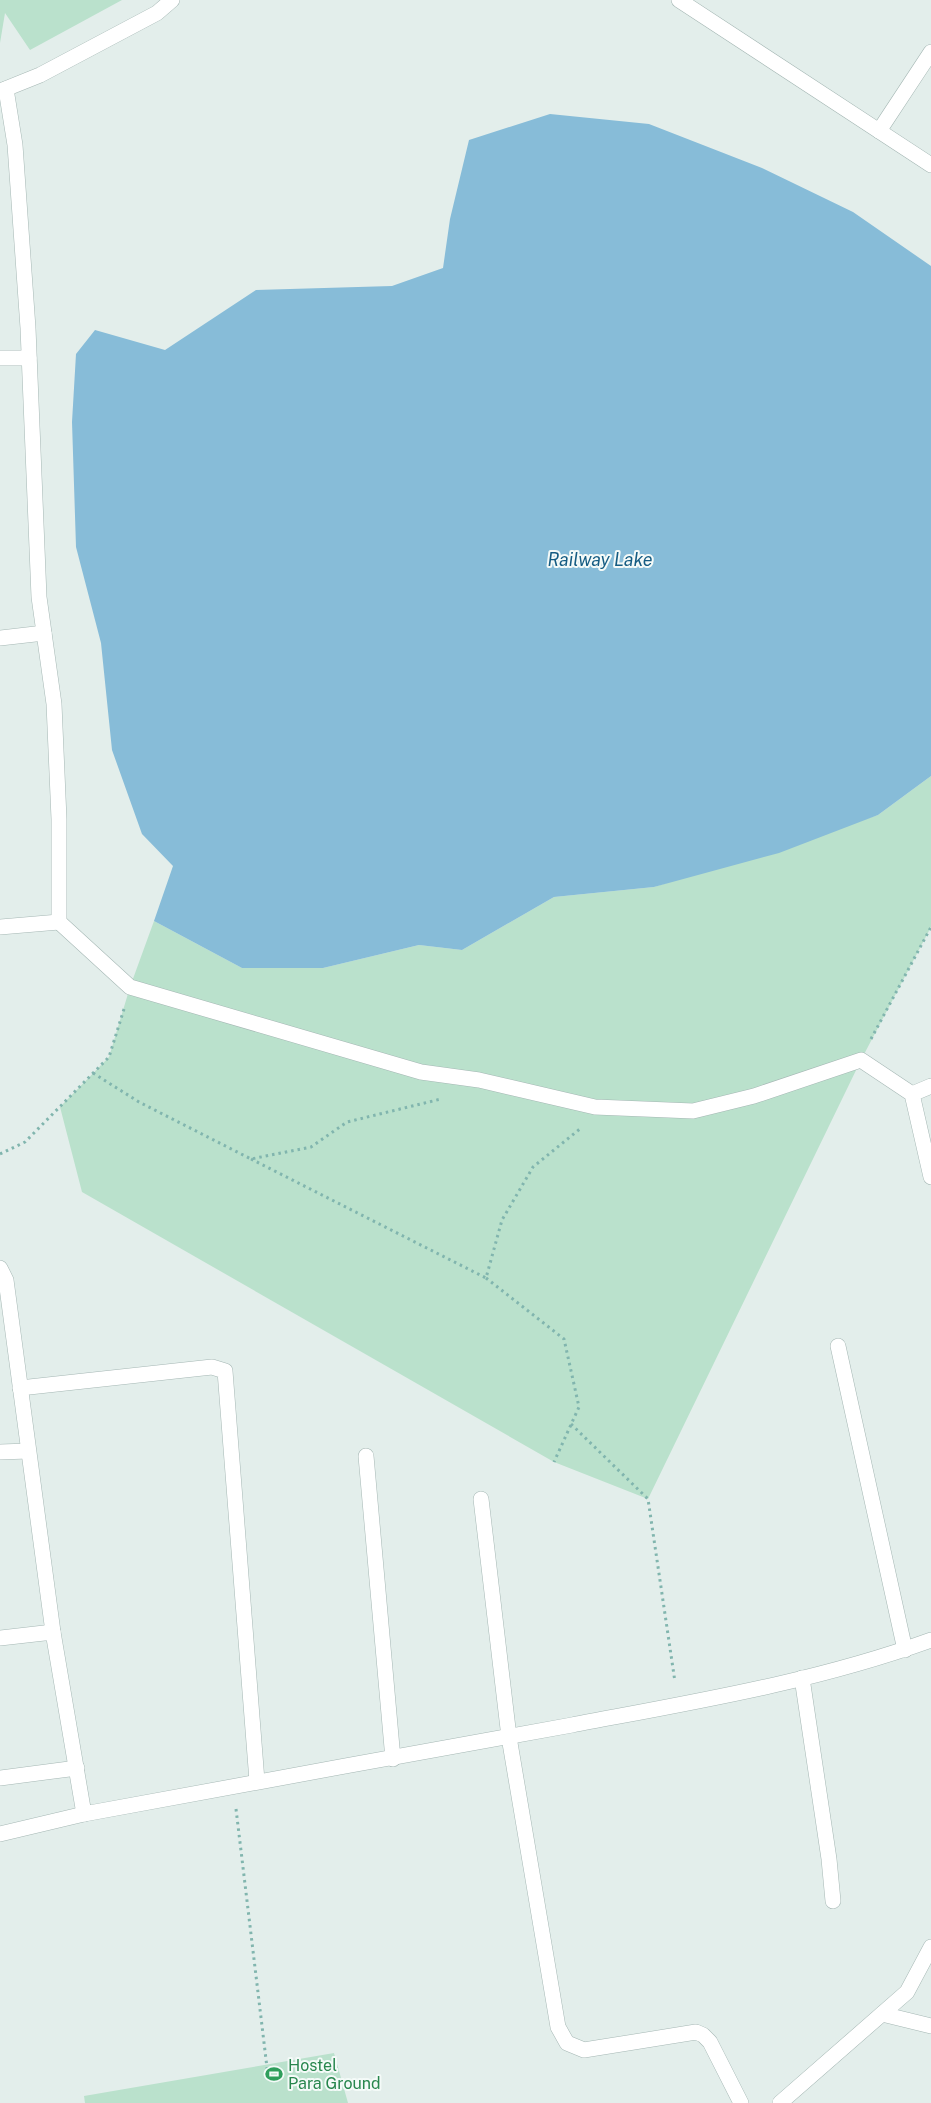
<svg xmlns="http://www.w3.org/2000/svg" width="931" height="2103" font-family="'Public Sans',sans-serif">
  <rect width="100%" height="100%" fill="#e3eeeb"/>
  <g fill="#bae1cc">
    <path d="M 0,0 L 122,0 L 30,50 L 5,13 L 0,43 Z"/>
    <path d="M 931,776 L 931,927 L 861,1060 L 648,1499 L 554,1462 L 82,1192 L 60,1107 L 109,1057 L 130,987 L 154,921 L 242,968 L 323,968 L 419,945 L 462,950 L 554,897 L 654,887 L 878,815 Z"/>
    <path d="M 334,2053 L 348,2103 L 85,2103 L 84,2096 Z"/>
  </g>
  <path fill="#87bcd8" d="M 550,114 L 649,124 L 762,168 L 853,212 L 931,266 L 931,776 L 878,815 L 779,853 L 654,887 L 554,897 L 462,950 L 419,945 L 323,968 L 242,968 L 154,921 L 173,866 L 142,834 L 112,750 L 101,643 L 76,547 L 72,422 L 76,354 L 95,330 L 165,350 L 256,290 L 392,286 L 443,268 L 450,219 L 469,140 Z"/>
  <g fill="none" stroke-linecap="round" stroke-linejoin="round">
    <g stroke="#a5b7b4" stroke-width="16">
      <g id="minor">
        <path d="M 679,0 L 931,165"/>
        <path d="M 6,89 L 15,145 L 28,328 L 39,597 L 54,704 L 59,819 L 59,922 L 130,987 L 421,1072 L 479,1080 L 595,1107 L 693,1111 L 754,1096 L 861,1060 L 912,1094 L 931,1177"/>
        <path d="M 0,91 L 40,75 L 157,13 L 172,0"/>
        <path d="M 879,131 L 931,52"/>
        <path d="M 0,358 L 29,358"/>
        <path d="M 0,638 L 44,633"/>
        <path d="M 0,927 L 59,922"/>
        <path d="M 912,1094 L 931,1086"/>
        <path d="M 0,1268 L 6,1280 L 53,1632"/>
        <path d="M 838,1346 L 905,1650"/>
        <path d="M 20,1388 L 212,1367 L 225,1371 L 257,1781"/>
        <path d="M 0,1452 L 28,1451"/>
        <path d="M 366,1456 L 393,1759"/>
        <path d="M 481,1499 L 509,1737 L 558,2027 L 567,2043 L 584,2050 L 696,2032 L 703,2035 L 710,2042 L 741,2103"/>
        <path d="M 0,1638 L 53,1632 L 84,1814 C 247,1783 409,1755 572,1725 C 693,1702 815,1682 931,1640"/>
        <path d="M 802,1678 L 829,1859 L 833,1901"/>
        <path d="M 0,1778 L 77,1768"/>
        <path d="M 0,1834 L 84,1814"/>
        <path d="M 882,2014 L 931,2026"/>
        <path d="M 780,2103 L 907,1992 L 931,1947"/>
      </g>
    </g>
    <g stroke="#81b5ae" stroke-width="3" stroke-dasharray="2.5 4" stroke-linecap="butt">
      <path d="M 871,1039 L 931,927"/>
      <path d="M 93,1073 L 139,1102 L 251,1159 L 311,1147 L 347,1122 L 441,1099"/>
      <path d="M 0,1154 L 25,1142 L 109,1057 L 124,1009"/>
      <path d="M 251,1159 L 486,1278 L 502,1220 L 533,1167 L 581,1128"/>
      <path d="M 486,1278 L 564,1339 L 579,1407 L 554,1462"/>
      <path d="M 571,1424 L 648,1499 L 675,1682"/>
      <path d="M 236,1809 L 268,2076"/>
    </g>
    <use href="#minor" stroke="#fff" stroke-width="15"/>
  </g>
  <defs>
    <g id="stadium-bare" transform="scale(1.35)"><path d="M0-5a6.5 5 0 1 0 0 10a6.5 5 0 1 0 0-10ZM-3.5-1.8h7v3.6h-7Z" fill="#2e9e5b" stroke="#f4faf8" stroke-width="2.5" paint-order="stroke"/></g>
  </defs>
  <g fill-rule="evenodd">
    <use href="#stadium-bare" x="274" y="2074"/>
  </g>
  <g text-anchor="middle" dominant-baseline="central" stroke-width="4" stroke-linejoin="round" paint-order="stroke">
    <g font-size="16" fill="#27864d" stroke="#f4faf8" text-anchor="start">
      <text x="288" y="2065">Hostel<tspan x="288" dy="18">Para Ground</tspan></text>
    </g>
    <g font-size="18" font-style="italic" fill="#155c83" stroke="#f4faf8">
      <text x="600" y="559">Railway Lake</text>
    </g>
  </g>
</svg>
